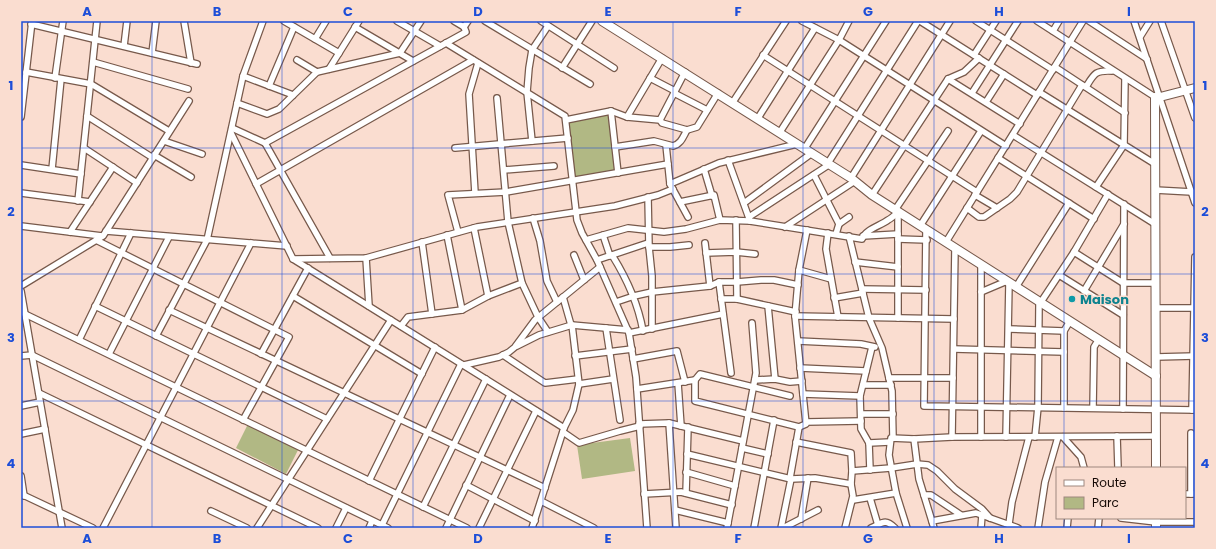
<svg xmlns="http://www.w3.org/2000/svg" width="1216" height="549" font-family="Poppins,sans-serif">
  <rect width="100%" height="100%" fill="#faddd0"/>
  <g fill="#b1b884">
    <path d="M 610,112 L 617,171 L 574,178 L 567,121 Z"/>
    <path d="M 248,424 L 298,450 L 286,474 L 236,448 Z"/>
    <path d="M 630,438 L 635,471 L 582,479 L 577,445 Z"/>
  </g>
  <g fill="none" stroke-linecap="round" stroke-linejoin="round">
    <g stroke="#77594b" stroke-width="8">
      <g id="street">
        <path d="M 184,21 L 191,63"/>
        <path d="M 284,21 L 339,53"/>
        <path d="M 397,21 L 440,46"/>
        <path d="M 485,21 L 590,84"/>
        <path d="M 541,21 L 614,68"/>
        <path d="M 802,21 L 839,40 L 1006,146"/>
        <path d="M 920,21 L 1037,95"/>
        <path d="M 976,21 L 1053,70"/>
        <path d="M 1037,21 L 1155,97"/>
        <path d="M 1089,21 L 1147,59"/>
        <path d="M 1134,21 L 1195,203"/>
        <path d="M 1161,21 L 1195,118"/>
        <path d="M 31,24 L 197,64"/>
        <path d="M 355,27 L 413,61"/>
        <path d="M 464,27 L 468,21"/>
        <path d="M 1053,31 L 1059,21"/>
        <path d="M 1140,37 L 1150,21"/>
        <path d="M 315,39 L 326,21"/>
        <path d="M 446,43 L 565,116 L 577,220 L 582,233 L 597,260 L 629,333 L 636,377 L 647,528"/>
        <path d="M 124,46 L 127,21"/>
        <path d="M 152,53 L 156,21"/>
        <path d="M 763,55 L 977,192"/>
        <path d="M 974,55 L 996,21"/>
        <path d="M 297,60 L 317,72"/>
        <path d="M 93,62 L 188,89"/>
        <path d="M 1055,67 L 1125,113"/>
        <path d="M 562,68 L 592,21"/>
        <path d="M 329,69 L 359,21"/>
        <path d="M 26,72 L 91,84 L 169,131"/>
        <path d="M 243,76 L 293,95"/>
        <path d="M 55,78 L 63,21"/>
        <path d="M 650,78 L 675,91"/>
        <path d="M 948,79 L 1020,124"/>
        <path d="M 269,86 L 294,27"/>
        <path d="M 1086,87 C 1094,74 1095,70 1112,71"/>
        <path d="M 1039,92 L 1155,164"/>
        <path d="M 674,93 L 707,110"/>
        <path d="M 972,93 L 1018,21"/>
        <path d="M 497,98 L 508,222 L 522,283 L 538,317 L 548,332"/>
        <path d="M 733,102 L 786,21"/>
        <path d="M 986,102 L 1004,74"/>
        <path d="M 237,103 L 267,114 L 279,109 L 317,72 L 400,53 L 421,21"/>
        <path d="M 611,111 L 618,173"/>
        <path d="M 87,116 L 153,158"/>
        <path d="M 21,117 L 32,21"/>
        <path d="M 627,117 L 662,58"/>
        <path d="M 758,118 L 815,28"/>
        <path d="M 566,120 L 611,111 L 627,117 L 660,120 L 662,123 L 687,130 L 697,127 L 718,93"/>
        <path d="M 660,120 L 685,72"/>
        <path d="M 232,128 L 265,143 L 330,258"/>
        <path d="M 780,132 L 839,40 L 849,21"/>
        <path d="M 231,133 L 293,259 L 564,428"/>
        <path d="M 1013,135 L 1155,224"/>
        <path d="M 164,141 L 202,154"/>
        <path d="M 532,141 L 527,92 L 529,68 L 532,50 L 548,26"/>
        <path d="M 265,143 L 466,32 L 464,27 L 454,21"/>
        <path d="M 666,145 L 670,184 L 688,217"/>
        <path d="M 615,147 L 654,141 L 673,146 C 681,144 683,137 687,130"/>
        <path d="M 84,148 L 137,183"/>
        <path d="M 455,148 L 568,138"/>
        <path d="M 805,148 L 886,21"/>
        <path d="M 154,155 L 191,177"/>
        <path d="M 998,158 L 1094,219"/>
        <path d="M 728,160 L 750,221"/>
        <path d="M 828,163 L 918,21"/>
        <path d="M 21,165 L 81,174"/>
        <path d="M 52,169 L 61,79"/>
        <path d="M 704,169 L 712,196"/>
        <path d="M 504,170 L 554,166"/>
        <path d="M 814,175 L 839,224 L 836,234"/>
        <path d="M 851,178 L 950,21"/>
        <path d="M 256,184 L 473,60"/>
        <path d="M 670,184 L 719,163 L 797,144"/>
        <path d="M 1096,187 L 1124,145 L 1125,79"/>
        <path d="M 1155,190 L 1192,192"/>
        <path d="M 21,193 L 90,202"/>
        <path d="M 475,193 L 469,94 L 478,63"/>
        <path d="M 872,195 L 948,79 L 964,72 L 979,58"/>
        <path d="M 975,195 L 997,208"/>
        <path d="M 648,197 L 649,247 L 652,276 L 652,329"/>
        <path d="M 78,201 L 97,21"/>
        <path d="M 680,202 L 714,195 L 720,220"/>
        <path d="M 744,203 L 812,153"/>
        <path d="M 967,208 L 979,217 L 984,217 L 1010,199 L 1017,192 L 1082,85"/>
        <path d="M 895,210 L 948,131"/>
        <path d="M 749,217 L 830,164"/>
        <path d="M 533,218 L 540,241 L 547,281 L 557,302"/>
        <path d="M 736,220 L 737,299"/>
        <path d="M 839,224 L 849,217"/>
        <path d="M 21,226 L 102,236"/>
        <path d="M 920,226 L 981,131"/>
        <path d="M 785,227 L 855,181"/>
        <path d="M 474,228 L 488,296"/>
        <path d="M 926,230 L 924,406 L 1195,410"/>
        <path d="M 106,231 L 287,246"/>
        <path d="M 70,232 L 113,167"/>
        <path d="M 458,232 L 448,195 L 506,192 L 668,164"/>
        <path d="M 828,233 L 826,249 L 838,317"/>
        <path d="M 447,235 L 462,310"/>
        <path d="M 603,235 L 610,256"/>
        <path d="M 849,236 L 869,318 L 882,348 L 892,391 L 893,438"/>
        <path d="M 863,236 L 898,234"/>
        <path d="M 898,239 L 927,240"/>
        <path d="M 96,240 L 289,337 L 243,420"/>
        <path d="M 586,240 L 628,228 L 664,232 L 686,229 L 720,220 L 750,221 L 862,239 C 866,229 880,226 888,220 C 892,218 895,215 898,212"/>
        <path d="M 422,242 L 432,314"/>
        <path d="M 946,242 L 1083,21"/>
        <path d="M 705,243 L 710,286"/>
        <path d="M 649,247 L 670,247 L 689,245"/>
        <path d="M 1074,252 L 1123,283 L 1155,283"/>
        <path d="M 706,253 L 736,252 L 755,254"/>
        <path d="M 574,255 L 584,280"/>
        <path d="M 612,255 C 627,279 638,303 643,331"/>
        <path d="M 366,258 L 369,306"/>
        <path d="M 293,259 L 366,258 L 477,227 L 615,206 L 658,195 L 673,189"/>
        <path d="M 597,260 L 648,243"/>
        <path d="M 855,262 L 898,267"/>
        <path d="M 799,270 L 831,279"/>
        <path d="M 1059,275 L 1123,315"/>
        <path d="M 719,282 L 731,373"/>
        <path d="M 21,286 L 103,236 L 189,101"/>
        <path d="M 1016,287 L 1069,203"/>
        <path d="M 862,289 L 926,290"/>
        <path d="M 21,291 L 62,528"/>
        <path d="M 1084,291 L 1124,224"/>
        <path d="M 981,292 L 1007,281"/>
        <path d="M 293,296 L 422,374"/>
        <path d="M 563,297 L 571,325"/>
        <path d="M 834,298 L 863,293"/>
        <path d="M 721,299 L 737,299 L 796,312"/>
        <path d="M 616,302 L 634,296 L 652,292 L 710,286 L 719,282 L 737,282 L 761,280 L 774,280 L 798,285"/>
        <path d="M 95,306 L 327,419"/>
        <path d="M 768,306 L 775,379"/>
        <path d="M 1155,308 L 1195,308"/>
        <path d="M 169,310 L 545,488"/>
        <path d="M 25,314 L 467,528"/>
        <path d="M 795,316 L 954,319"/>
        <path d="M 898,318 L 898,212"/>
        <path d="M 401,326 L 408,317 L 462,310 L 488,296 L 522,283"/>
        <path d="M 606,328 L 620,420"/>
        <path d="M 1009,329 L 1064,331"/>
        <path d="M 629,333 L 723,314"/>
        <path d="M 156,336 L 207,240 L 243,76 L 263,21"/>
        <path d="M 79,340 L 131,233"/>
        <path d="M 798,341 L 861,344 L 875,347"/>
        <path d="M 517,346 L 539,335 L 572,325 L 628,330"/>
        <path d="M 954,349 L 1064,352"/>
        <path d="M 109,354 L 169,237"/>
        <path d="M 261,354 L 308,268"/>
        <path d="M 503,355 L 545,383 L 578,379"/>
        <path d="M 21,356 L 32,355 L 388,528"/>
        <path d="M 575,356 L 632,349"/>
        <path d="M 1156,357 L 1195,356"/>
        <path d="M 633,359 L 677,351 L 685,382"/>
        <path d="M 464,365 L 499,357 L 509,352 L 515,347 L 535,320 L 600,267"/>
        <path d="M 800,368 L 866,371"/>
        <path d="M 889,378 L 953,378"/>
        <path d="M 695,380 L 695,401 L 799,427 L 806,424 L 795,316 L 799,270 L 807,230"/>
        <path d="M 755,380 L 775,379 L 790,382 L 802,381"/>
        <path d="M 678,383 L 681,426"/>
        <path d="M 579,384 L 613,379"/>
        <path d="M 863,385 L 891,385"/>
        <path d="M 637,389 L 695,380 L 700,374 L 790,396"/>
        <path d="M 39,393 L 318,528"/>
        <path d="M 803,394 L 860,396"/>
        <path d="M 21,406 L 40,402"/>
        <path d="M 1064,408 L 1064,331 L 1070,321"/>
        <path d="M 1093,408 L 1094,347 L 1099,339"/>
        <path d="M 1123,409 L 1124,204"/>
        <path d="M 1192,410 L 1195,257"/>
        <path d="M 861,414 L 893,414"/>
        <path d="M 806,422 L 861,421"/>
        <path d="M 669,423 L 676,528"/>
        <path d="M 639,424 L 669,423 L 743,441"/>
        <path d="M 563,432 L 579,443 L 620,431 L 640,426"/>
        <path d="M 1191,433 L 1191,494"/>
        <path d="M 21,434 L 45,429"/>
        <path d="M 1117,436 L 1118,468"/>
        <path d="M 952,437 L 955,248"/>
        <path d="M 981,437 L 981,265"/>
        <path d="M 1006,437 L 1009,283"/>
        <path d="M 1035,437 L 1038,407 L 1039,305 L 1074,252 L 1108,194"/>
        <path d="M 1063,437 L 1081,457 L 1084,468"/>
        <path d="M 914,439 L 919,479 L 934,528"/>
        <path d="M 796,442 L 851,453 L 852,471 L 851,484 L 853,496 L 845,528"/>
        <path d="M 869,443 L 890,442"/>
        <path d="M 742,448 L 768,454"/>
        <path d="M 687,454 L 791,479 L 815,478 L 851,484"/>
        <path d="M 870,470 L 869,443 L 861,429 L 860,396 L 872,347"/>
        <path d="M 852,471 L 891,468 L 917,464 L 928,465 L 937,471 L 955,489 L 982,509 L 990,518"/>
        <path d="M 686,472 L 735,486"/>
        <path d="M 21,476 L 24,496"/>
        <path d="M 790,478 L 799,427"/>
        <path d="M 369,481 L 435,347"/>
        <path d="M 466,485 L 535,521"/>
        <path d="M 686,493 L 688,427"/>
        <path d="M 21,494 L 93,528"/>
        <path d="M 644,494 L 681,492 L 732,505"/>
        <path d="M 1185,494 L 1195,494"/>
        <path d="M 924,495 L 931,495 L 961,515"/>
        <path d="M 870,498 L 878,525"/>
        <path d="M 853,500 L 896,493"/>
        <path d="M 541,501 L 594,528"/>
        <path d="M 423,507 L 486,379"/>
        <path d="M 675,510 L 728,523"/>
        <path d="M 211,511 L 247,528"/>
        <path d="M 1121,518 L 1156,522 L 1195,522"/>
        <path d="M 801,519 L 808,478"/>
        <path d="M 932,521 L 976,513 L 1018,528"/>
        <path d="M 1009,524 L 1012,502 L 1029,437"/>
        <path d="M 382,525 L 461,364"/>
        <path d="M 103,528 L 251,243"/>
        <path d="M 257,528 L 391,320"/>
        <path d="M 336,528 L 346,508"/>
        <path d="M 369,528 L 372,521"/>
        <path d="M 446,528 L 510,395"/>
        <path d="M 479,528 L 536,411"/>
        <path d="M 532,528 L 564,428 L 573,410 L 579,384 L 572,325"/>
        <path d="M 727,528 L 756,373 L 752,323"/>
        <path d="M 754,528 L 774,420"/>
        <path d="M 781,528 L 791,479"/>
        <path d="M 783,528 L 818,510"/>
        <path d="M 871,528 C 882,523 885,518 895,528"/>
        <path d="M 907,528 L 896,493 L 889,455 L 891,438 L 914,439 L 952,437 L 1156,436"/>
        <path d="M 981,528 L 982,515"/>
        <path d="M 1038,528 L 1045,482 L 1058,437"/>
        <path d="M 1067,528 L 1068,518"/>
        <path d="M 1098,528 L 1099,518"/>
      </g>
    </g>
    <g stroke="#77594b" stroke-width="10">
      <g id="secondary">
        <path d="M 602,21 L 851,178 L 872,195 L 1156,376"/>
        <path d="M 1156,468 L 1155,97 L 1160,97 L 1195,88"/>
        <path d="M 1156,518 L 1156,528"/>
      </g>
    </g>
    <use href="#street" stroke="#fff" stroke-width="5.5"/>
    <use href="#secondary" stroke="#fff" stroke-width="8"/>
  </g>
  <path fill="none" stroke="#1d4ed8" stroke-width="1" stroke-opacity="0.55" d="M 152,21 L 152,528M 282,21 L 282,528M 413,21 L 413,528M 543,21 L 543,528M 673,21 L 673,528M 803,21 L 803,528M 934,21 L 934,528M 1064,21 L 1064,468M 21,148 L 1195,148M 21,274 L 1195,274M 21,401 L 1195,401M 1064,518 L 1064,528"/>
  <circle fill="#0f9aa8" stroke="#faddd0" stroke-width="1.5" cx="1072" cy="299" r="4"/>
  <g text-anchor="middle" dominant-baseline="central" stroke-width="3" stroke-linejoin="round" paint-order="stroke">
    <g font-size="13" font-weight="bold" fill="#0d838f" stroke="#faddd0" text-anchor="start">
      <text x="1080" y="299">Maison</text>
    </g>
  </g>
  <rect width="1216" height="549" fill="none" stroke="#faddd0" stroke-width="44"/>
  <rect x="1056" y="467" width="130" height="52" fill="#faddd0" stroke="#9e887f"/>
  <rect x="1064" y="480" width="20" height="6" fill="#ffffff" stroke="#9e887f"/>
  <text x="1092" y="487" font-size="12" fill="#150905">Route</text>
  <rect x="1064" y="497" width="20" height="12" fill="#b1b884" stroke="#9e887f"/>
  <text x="1092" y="507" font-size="12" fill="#150905">Parc</text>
  <rect x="22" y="22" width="1172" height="505" fill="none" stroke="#1d4ed8" stroke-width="1.5"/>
  <g font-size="13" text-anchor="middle" font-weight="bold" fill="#1d4ed8">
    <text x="87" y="16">A</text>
    <text x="217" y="16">B</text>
    <text x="348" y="16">C</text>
    <text x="478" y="16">D</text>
    <text x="608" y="16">E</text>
    <text x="738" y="16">F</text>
    <text x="868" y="16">G</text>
    <text x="999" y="16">H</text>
    <text x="1129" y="16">I</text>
    <text x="11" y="90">1</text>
    <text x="1205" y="90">1</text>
    <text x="11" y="216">2</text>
    <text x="1205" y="216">2</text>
    <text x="11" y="342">3</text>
    <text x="1205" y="342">3</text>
    <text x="11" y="468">4</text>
    <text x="1205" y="468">4</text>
    <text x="87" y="543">A</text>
    <text x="217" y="543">B</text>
    <text x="348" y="543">C</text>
    <text x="478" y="543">D</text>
    <text x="608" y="543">E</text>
    <text x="738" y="543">F</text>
    <text x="868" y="543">G</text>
    <text x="999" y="543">H</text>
    <text x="1129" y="543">I</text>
  </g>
</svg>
